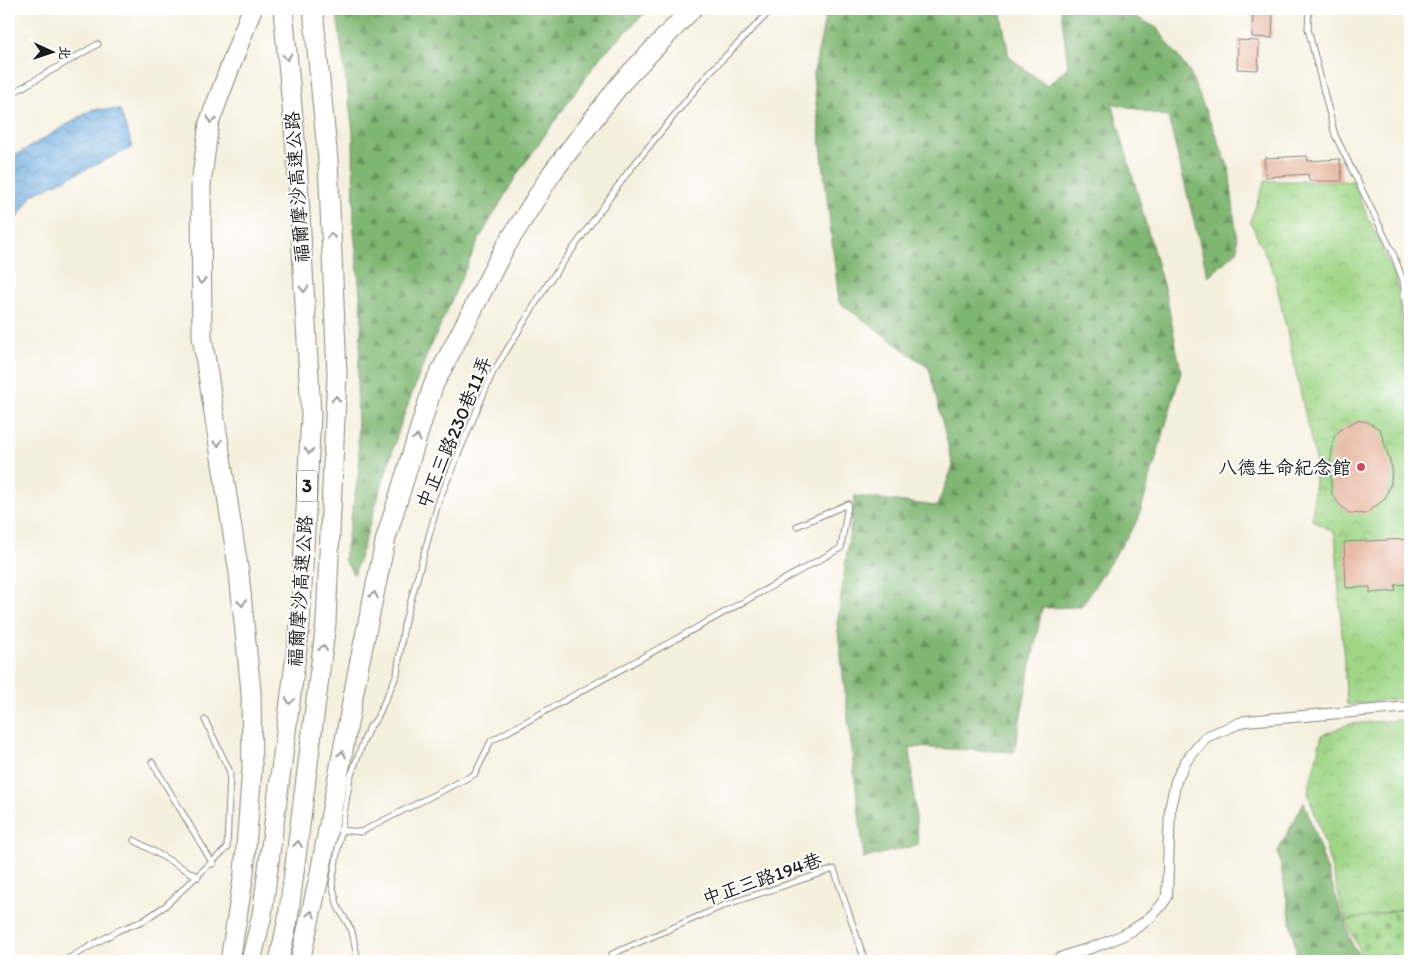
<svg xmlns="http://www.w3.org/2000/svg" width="1419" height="970" font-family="Itim,'LXGW WenKai TC',sans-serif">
  <defs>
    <pattern id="forest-firs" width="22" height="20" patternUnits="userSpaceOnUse" patternTransform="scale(1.25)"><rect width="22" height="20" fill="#7fb672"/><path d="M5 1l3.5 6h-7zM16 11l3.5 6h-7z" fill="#67935d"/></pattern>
    <pattern id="cemetery-stones" width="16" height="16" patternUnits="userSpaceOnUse" patternTransform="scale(1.25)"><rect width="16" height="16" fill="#9fd585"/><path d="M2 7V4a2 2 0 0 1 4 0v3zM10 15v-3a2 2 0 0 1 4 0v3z" fill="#88b672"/></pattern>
    <pattern id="park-crowns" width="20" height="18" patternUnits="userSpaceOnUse" patternTransform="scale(1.25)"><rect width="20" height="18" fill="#9fd585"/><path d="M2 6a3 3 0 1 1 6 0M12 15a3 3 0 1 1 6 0" fill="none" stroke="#88b672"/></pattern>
    <pattern id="water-waves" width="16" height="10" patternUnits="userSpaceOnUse" patternTransform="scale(1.25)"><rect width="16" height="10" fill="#6ca9de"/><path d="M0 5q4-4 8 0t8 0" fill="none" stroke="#5889b3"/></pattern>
  </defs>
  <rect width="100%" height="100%" fill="#fff"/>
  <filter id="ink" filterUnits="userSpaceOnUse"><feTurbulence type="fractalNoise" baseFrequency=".02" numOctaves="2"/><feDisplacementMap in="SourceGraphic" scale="10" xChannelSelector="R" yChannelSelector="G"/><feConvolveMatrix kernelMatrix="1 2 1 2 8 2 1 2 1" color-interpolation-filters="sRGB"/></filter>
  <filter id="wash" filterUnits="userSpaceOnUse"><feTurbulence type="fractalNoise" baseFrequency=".0096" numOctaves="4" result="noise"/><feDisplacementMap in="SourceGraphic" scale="20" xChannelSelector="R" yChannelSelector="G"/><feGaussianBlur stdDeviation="1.12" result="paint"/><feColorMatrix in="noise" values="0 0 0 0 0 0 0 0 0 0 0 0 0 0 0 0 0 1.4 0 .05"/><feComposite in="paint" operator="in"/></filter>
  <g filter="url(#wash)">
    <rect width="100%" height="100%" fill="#f5efdd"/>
    <g fill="url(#forest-firs)" stroke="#4e6947">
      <path d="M 336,9 L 649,9 L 601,56 L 518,173 L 479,239 L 426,357 L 402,420 L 354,575 L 344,560 L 359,470 L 357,390 L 362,316 L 354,230 L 353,131 Z"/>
      <path d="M 827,9 L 1000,9 L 1009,57 L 1047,86 L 1068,67 L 1061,9 L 1120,9 L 1157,28 L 1190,73 L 1229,168 L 1238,250 L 1208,277 L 1168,117 L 1112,103 L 1167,299 L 1181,372 L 1138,520 L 1081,607 L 1042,608 L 1014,752 L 910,747 L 918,845 L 864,858 L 837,623 L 855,496 L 937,506 L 953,466 L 929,368 L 839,302 L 813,76 Z"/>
      <path d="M 1304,802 L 1353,946 L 1365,961 L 1298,961 L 1278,851 Z"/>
    </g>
    <path fill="url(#cemetery-stones)" stroke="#5e7850" d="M 1410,907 L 1410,961 L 1368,961 L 1363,958 L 1346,921 Z"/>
    <g fill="url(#park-crowns)" stroke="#5e7850">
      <path d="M 1265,181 L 1352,181 L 1397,283 L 1410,413 L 1410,697 L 1347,705 L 1335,533 L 1312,520 L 1316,462 L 1274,273 L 1250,221 Z"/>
      <path d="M 1410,719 L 1410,907 L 1346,921 L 1324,841 L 1308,792 L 1322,735 L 1349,724 Z"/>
    </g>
    <path fill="url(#water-waves)" stroke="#44627d" d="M 93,109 L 120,110 L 133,147 L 32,195 L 14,223 L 9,215 L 9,159 Z"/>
    <g id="blocks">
      <g fill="#e5b39c">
        <path d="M 1253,9 L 1273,9 L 1272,38 L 1252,37 Z"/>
        <path d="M 1238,40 L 1259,41 L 1258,70 L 1237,69 Z"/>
        <path d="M 1307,156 L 1308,161 L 1340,159 L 1342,181 L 1309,181 L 1308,174 L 1266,177 L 1264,158 Z"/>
        <path d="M 1358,420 L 1367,422 L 1380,429 L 1392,468 L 1391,483 L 1385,499 L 1365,514 L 1349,513 L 1340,505 L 1332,494 L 1330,465 L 1334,437 L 1342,428 Z"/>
        <path d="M 1410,539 L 1410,584 L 1395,585 L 1396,591 L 1370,593 L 1370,587 L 1346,588 L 1344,542 Z"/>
      </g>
    </g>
  </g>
  <g filter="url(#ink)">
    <use href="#blocks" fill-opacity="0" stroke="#88867c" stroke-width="1"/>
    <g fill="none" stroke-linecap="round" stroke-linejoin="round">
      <g stroke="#88867c" stroke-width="7">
        <g id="service">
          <path d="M 1309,9 L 1308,29 L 1335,135 L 1392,251 L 1403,280 L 1410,353"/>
          <path d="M 9,95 L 98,44"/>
          <path d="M 152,762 L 213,864"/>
          <path d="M 340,830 L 361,832 L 475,774 L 491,741 L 841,548 L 848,504 L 797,526"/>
          <path d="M 134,840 L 198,877"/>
          <path d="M 612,954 L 725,905 L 834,869 L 865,961"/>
          <path d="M 64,961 L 119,930 L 143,921 L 165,906 L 227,848 L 230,772 L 205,720"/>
          <path d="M 358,961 L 352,931 L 338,907 L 332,884 L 350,778 L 364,740 L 369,728 L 377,718 L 397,674 L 404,625 L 439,500 L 492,374 L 547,285 L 628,172 L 708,74 L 772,9"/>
        </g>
      </g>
      <g stroke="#88867c" stroke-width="12">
        <path id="minor" d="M 1055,961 C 1064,955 1077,952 1088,949 C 1118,939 1150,926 1167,897 L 1170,808 L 1176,781 L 1186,761 L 1206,737 L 1245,721 L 1410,707"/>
      </g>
      <g stroke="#88867c" stroke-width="21">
        <g id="motorway">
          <path d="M 230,961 L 244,873 L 252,769 L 251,692 L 239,573 L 202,336 L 201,185 L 209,123 L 252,9"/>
          <path d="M 251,961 L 262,915 L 300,625 L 311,414 L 297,161 L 283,9"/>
          <path d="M 279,961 L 288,919 L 326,623 L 337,374 L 328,160 L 313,9"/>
          <path d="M 300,961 L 319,878 L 359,665 L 386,538 L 433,386 L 504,249 L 552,173 L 621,83 L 692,9"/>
        </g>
      </g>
      <use href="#service" stroke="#fff" stroke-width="5"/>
      <use href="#minor" stroke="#fff" stroke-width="10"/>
      <use href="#motorway" stroke="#fff" stroke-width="19"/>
    </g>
    <defs><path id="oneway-chevron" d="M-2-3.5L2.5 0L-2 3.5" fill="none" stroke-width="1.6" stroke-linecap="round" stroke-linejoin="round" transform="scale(1.25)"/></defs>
    <g stroke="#999">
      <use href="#oneway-chevron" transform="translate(287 57) rotate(85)"/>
      <use href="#oneway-chevron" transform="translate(211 120) rotate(107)"/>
      <use href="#oneway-chevron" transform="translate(331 236) rotate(-92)"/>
      <use href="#oneway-chevron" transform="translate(201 281) rotate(90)"/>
      <use href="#oneway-chevron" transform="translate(304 289) rotate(87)"/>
      <use href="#oneway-chevron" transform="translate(336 399) rotate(-88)"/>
      <use href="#oneway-chevron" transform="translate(417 438) rotate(-73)"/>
      <use href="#oneway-chevron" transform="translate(218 443) rotate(81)"/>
      <use href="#oneway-chevron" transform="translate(309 451) rotate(93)"/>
      <use href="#oneway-chevron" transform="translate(374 595) rotate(-78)"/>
      <use href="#oneway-chevron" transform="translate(242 603) rotate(84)"/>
      <use href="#oneway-chevron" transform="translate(323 648) rotate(-83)"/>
      <use href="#oneway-chevron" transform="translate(290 701) rotate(98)"/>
      <use href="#oneway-chevron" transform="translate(342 754) rotate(-79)"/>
      <use href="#oneway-chevron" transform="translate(298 844) rotate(-83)"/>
      <use href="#oneway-chevron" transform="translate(311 914) rotate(-77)"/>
    </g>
  </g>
  <circle fill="#d1495b" stroke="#fff" stroke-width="2" cx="1361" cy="467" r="5"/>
  <g text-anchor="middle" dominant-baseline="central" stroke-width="4" stroke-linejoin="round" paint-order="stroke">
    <rect fill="#fff" stroke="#606060" stroke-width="1" x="297" y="470.5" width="20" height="31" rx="4"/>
    <g font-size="18" font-weight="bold" fill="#1c1c1c">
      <text x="307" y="486">3</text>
    </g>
    <g font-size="19" fill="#1c1c1c" stroke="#fff">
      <text transform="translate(297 187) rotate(-94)">福爾摩沙高速公路</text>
      <text transform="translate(454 432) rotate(-67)">中正三路230巷11弄</text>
      <text transform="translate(300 591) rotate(-86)">福爾摩沙高速公路</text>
      <text transform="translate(762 879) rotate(-19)">中正三路194巷</text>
    </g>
    <g font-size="19" fill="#1c1c1c" stroke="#fff" text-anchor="end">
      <text x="1351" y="467">八德生命紀念館</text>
    </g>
  </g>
  <rect width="1419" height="970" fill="none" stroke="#fff" stroke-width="30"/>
  <g transform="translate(52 52) rotate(93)" stroke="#ffffff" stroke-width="4" paint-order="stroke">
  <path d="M0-4L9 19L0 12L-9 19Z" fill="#1c1c1c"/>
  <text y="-8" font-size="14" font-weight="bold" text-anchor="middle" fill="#1c1c1c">北</text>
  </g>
</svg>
